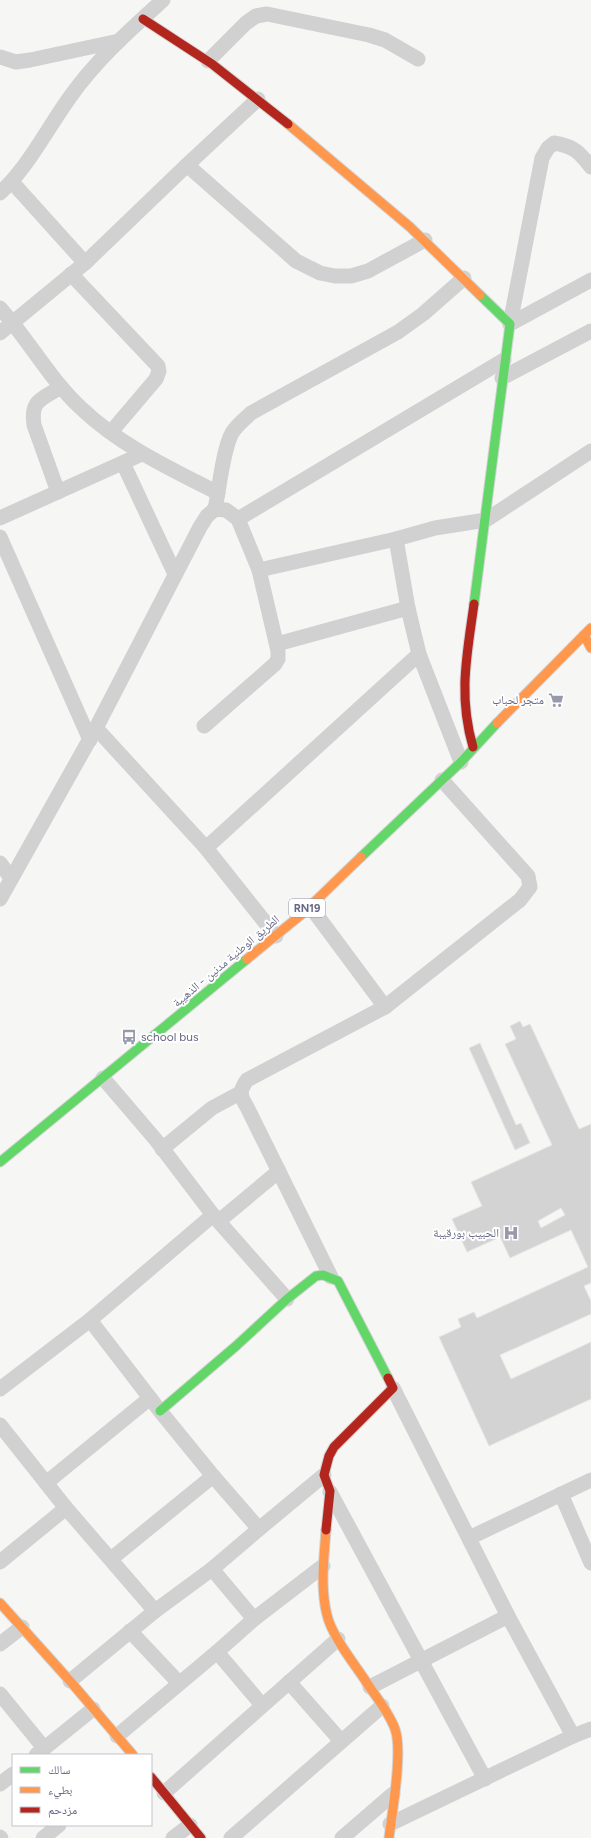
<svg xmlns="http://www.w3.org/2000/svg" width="591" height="1838" font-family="Figtree,'Noto Naskh Arabic',sans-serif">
  <rect width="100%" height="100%" fill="#f6f6f5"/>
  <g fill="#d3d3d4" stroke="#e6e6e5" fill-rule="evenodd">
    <path d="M 520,1021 L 523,1027 L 530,1024 L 579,1129 L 591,1124 L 591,1283 L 584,1286 L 591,1301 L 591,1314 L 500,1355 L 511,1379 L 591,1342 L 591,1399 L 489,1446 L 439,1337 L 461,1327 L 458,1319 L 474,1312 L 477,1318 L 588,1267 L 571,1230 L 510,1258 L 500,1237 L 467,1252 L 452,1219 L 482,1206 L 471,1182 L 552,1145 L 505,1044 L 516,1039 L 510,1026 ZM 561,1208 L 565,1215 L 541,1228 L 538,1221 Z"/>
    <path d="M 480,1043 L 516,1125 L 521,1123 L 530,1143 L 515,1150 L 469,1048 Z"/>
  </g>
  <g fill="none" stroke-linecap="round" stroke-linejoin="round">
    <g stroke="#d3d4d5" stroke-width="11">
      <g id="fast">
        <path d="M 474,604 L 510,324 L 480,295"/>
        <path d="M 361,857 L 461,762 L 497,723"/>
        <path d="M 0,1162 L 247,959"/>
        <path d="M 160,1411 L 236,1346 L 287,1299 L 316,1276 L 323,1275 L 338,1281 L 388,1378"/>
      </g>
    </g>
    <g stroke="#d3d4d5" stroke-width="11">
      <g id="slow">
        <path d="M 288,124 L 410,227 L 480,295"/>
        <path d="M 584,635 L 591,648"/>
        <path d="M 497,723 L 591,628"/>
        <path d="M 247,959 L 302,914 L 361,857"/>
        <path d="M 326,1530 C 324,1558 320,1587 327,1615 C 332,1636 353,1662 365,1680 C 375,1696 389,1712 395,1729 C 403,1751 392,1813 389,1838"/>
        <path d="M 0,1603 L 70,1681 L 133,1755"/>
      </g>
    </g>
    <g stroke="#d3d4d5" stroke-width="11">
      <g id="jam">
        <path d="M 143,19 L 212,64 L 288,124"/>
        <path d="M 473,747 C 458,695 467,655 474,604"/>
        <path d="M 326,1530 L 330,1491 L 324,1475 L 329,1456 L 334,1447 L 393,1388 L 388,1378"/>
        <path d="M 151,1777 L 201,1838"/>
      </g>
    </g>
    <g stroke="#d1d1d2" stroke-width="15">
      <path d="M 0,57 L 16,62 L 30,60 L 119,41"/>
      <path d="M 208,61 L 246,23 L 256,16 L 267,14 L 369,35 L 385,40 L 418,59"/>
      <path d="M 187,165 L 296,261 L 320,273 L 335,276 L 351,276 L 368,271 L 425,240"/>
      <path d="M 12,182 L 85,263"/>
      <path d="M 0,193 C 29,166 47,129 70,97 C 96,60 130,30 163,0"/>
      <path d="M 71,274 L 158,366 L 159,371 L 156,379 L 111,432"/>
      <path d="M 0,308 C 29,340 50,380 82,409 C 121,446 171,469 218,493"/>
      <path d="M 510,324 L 542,158 L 548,148 L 554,143 C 574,146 579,152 591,167"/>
      <path d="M 510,324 L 591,280"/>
      <path d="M 0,333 L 85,263 L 187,165 L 258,99"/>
      <path d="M 502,378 L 591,331"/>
      <path d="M 123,463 L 175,574"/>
      <path d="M 58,492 L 34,425 C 30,400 42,399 61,387"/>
      <path d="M 215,509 C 219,490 223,449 232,433 C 237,425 245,419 251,413 L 398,332 L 423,314 L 464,278"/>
      <path d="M 0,518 L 142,454"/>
      <path d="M 238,519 L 504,360"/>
      <path d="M 0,537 L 90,740"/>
      <path d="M 396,539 L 408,608 L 419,654 L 461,762"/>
      <path d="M 259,570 L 396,539 L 435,528 L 486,520 L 591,451"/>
      <path d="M 277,644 L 408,608"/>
      <path d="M 96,728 L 206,848 L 276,936"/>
      <path d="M 206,848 L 419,654"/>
      <path d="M 0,863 L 11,878"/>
      <path d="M 0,899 L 96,728 L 200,527 L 207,516 L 215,509 L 226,510 L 238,519 L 259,570 L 278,651 L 278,659 L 275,664 L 204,726"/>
      <path d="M 310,906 L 385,1007"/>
      <path d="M 162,1149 L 212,1108 L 240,1093"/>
      <path d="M 213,1215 L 287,1299"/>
      <path d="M 219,1221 L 279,1171"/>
      <path d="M 331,1277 L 247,1107 C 240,1096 239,1091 247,1080 L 385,1007 L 520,900 L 530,887 L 528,876 L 442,780"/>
      <path d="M 90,1320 L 160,1411 L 213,1476 L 111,1559"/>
      <path d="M 0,1389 L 90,1320 L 213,1215 L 156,1140 L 103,1078"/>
      <path d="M 0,1425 L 66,1508 L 155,1611 L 70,1681"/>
      <path d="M 46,1483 L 150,1398"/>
      <path d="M 330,1492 L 485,1779"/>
      <path d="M 561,1494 L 591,1563"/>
      <path d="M 259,1529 L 324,1475"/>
      <path d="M 469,1538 L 591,1480"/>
      <path d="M 0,1562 L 66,1508"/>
      <path d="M 212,1569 L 254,1619"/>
      <path d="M 155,1611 L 212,1569 L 259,1529 L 213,1476"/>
      <path d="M 130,1631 L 179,1683"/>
      <path d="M 0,1644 L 22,1627"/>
      <path d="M 289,1682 L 341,1741"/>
      <path d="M 370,1687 L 508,1616"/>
      <path d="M 0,1694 L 44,1748"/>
      <path d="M 262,1705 L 217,1652 L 254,1619 L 323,1566"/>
      <path d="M 117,1736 L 217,1652"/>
      <path d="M 573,1736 L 591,1729"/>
      <path d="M 36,1755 L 93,1709"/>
      <path d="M 0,1784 L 13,1774"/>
      <path d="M 164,1793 L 338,1639"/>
      <path d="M 390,1824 L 573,1736 L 508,1616 L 393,1388"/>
      <path d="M 0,1837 L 1,1838"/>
      <path d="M 43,1838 L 59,1825"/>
      <path d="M 173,1838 L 190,1825"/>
      <path d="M 231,1838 L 382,1706"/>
      <path d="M 342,1838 L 393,1794"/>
    </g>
    <use href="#fast" stroke="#63d668" stroke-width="9"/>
    <use href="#slow" stroke="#ff974d" stroke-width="9"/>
    <use href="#jam" stroke="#b3261e" stroke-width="9"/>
  </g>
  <defs>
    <g id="supermarket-bare" transform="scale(1.2)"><path d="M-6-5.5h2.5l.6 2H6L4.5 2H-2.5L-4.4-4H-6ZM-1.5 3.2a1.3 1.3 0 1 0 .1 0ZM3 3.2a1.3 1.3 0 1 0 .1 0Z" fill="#989aac" stroke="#fff" stroke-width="2.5" paint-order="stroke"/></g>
    <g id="bus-bare" transform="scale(1.2)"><path d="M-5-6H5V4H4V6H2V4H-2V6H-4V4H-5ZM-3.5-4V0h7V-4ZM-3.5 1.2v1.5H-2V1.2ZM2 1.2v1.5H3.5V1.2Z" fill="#989aac" stroke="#fff" stroke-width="2.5" paint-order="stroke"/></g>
    <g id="hospital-bare" transform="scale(1.2)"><path d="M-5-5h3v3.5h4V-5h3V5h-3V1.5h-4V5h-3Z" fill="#989aac" stroke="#fff" stroke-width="2.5" paint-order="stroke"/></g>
  </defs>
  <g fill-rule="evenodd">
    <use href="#supermarket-bare" x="556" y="700"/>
    <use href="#bus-bare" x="129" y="1037"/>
    <use href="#hospital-bare" x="511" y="1233"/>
  </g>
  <g text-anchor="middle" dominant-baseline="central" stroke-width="4" stroke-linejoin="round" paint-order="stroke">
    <rect fill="#fff" stroke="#9495aa" stroke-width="1" x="289" y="899" width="36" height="18" rx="3"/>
    <g font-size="11" font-weight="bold" fill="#666885">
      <text x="307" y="908">RN19</text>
    </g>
    <g font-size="12" fill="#666885" stroke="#fff" text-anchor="end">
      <text x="544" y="700">متجر لحباب</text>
      <text x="141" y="1037" text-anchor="start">school bus</text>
      <text x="499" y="1233">الحبيب بورقيبة</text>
    </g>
    <g font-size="12" fill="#666885" stroke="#fff">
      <text transform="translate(226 961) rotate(-40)">الطريق الوطنية مدنين - الذهيبة</text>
    </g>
  </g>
  <rect x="12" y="1754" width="140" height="72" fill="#ffffff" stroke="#c2c3ce"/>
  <rect x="20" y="1767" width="20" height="6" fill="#63d668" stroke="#c2c3ce"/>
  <text x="48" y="1774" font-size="12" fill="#666885">سالك</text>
  <rect x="20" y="1787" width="20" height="6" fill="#ff974d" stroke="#c2c3ce"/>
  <text x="48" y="1794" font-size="12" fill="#666885">بطيء</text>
  <rect x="20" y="1807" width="20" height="6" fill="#b3261e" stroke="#c2c3ce"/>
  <text x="48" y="1814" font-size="12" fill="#666885">مزدحم</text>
</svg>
